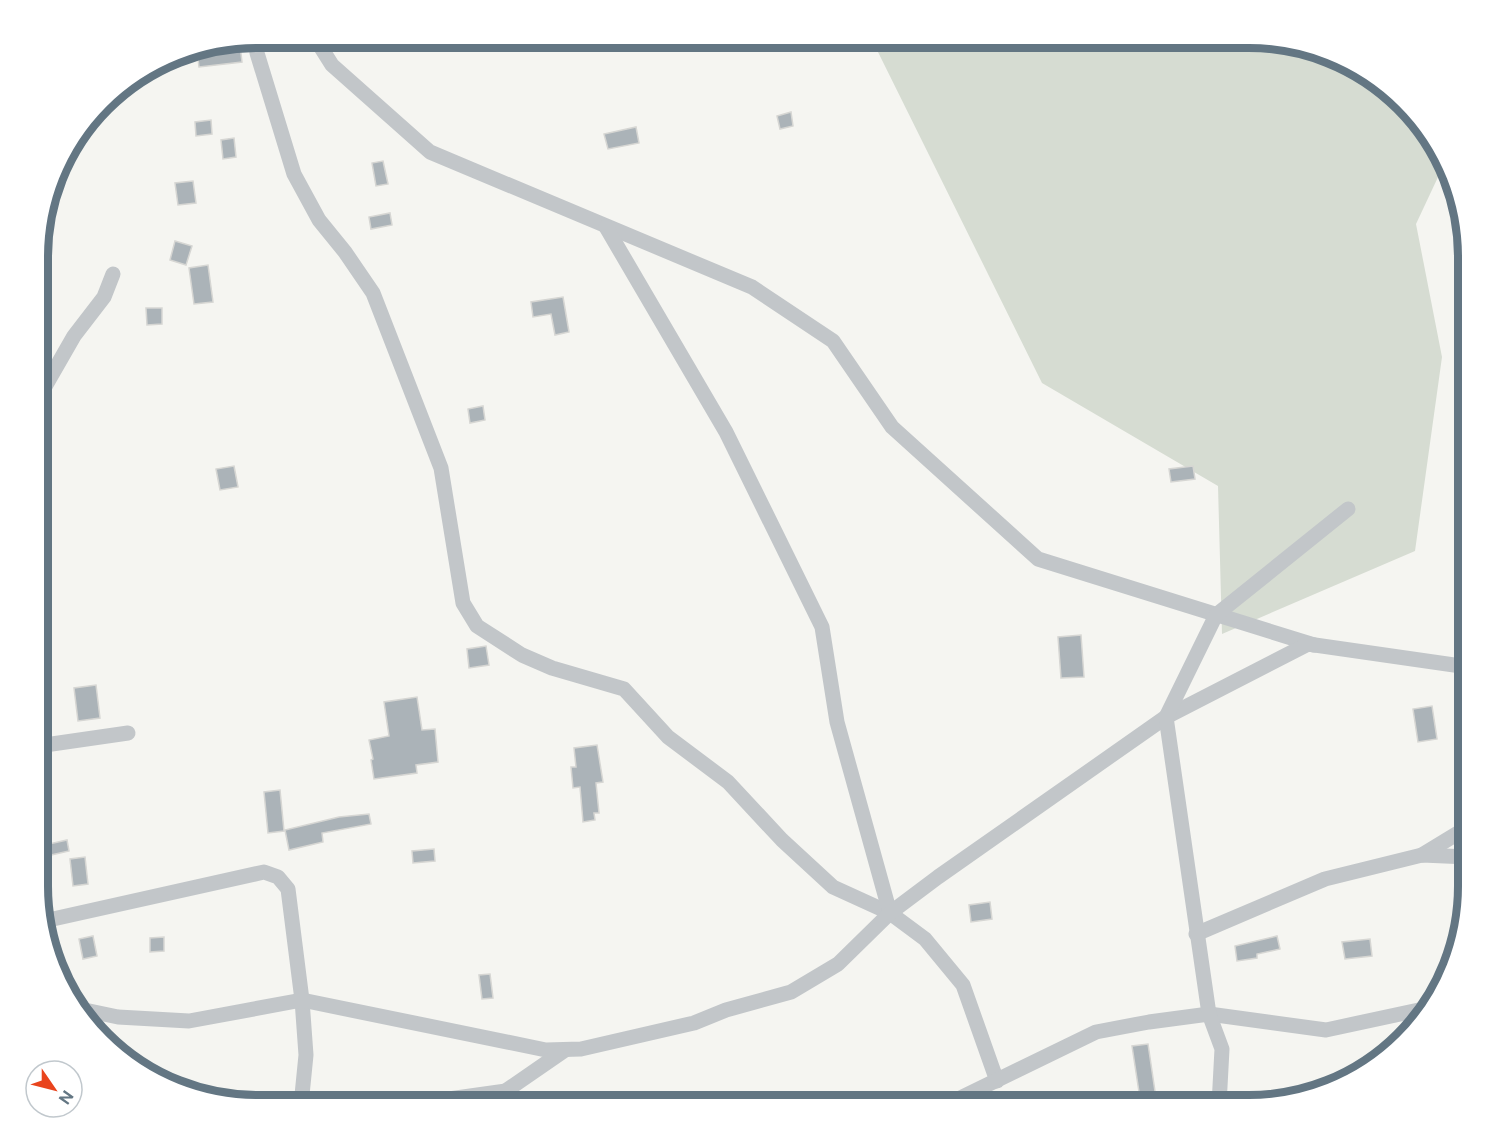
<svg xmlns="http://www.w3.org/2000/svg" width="1506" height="1143" font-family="'Public Sans',sans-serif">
  <rect width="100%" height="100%" fill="#f5f5f1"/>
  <path fill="#d6dcd2" d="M 877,38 L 1263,38 L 1332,54 L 1393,92 L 1446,160 L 1416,224 L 1442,357 L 1415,551 L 1222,634 L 1218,486 L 1042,383 L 877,50 Z"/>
  <g fill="#abb3b8" stroke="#d6d6d3" stroke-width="1.5">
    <path d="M 240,45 L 242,62 L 199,67 L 197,50 Z"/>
    <path d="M 791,112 L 793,126 L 780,129 L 777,116 Z"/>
    <path d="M 211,120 L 212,134 L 196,136 L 195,122 Z"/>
    <path d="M 636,127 L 639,143 L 608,149 L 604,134 Z"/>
    <path d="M 234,138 L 236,157 L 223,159 L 221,140 Z"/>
    <path d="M 383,161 L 388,184 L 376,186 L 372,163 Z"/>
    <path d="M 193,181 L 196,203 L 178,205 L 175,183 Z"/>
    <path d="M 390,213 L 392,225 L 371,229 L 369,217 Z"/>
    <path d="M 175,241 L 192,246 L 186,265 L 170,260 Z"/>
    <path d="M 208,265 L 213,302 L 194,304 L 189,268 Z"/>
    <path d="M 563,297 L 569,332 L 555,335 L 551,314 L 533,317 L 531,302 Z"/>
    <path d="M 146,308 L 162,308 L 162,324 L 147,325 Z"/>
    <path d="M 483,406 L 485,420 L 470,423 L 468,409 Z"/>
    <path d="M 234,466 L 238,487 L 220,490 L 216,469 Z"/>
    <path d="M 1193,466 L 1195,479 L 1171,482 L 1169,469 Z"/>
    <path d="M 1081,635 L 1084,677 L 1061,678 L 1058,637 Z"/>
    <path d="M 486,646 L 489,665 L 469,668 L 467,649 Z"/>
    <path d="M 96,685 L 100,718 L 78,721 L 74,688 Z"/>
    <path d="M 417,697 L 422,730 L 435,729 L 438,762 L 416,765 L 417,773 L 374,779 L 371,760 L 373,759 L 369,740 L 389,736 L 384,702 Z"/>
    <path d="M 1432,706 L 1437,739 L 1418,742 L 1413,709 Z"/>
    <path d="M 597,745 L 603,782 L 596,783 L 599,813 L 594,813 L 595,820 L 583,822 L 580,787 L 573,788 L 571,767 L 576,767 L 574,748 Z"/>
    <path d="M 280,790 L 284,831 L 268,833 L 264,792 Z"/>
    <path d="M 369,814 L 371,824 L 322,833 L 323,842 L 289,850 L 285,830 L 339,817 Z"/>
    <path d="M 67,840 L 69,851 L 51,855 L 49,844 Z"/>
    <path d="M 434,849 L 435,861 L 413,863 L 412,851 Z"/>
    <path d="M 85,857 L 88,884 L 73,886 L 70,859 Z"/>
    <path d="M 990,902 L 992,919 L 971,922 L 969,905 Z"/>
    <path d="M 93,936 L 97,956 L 83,959 L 79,939 Z"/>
    <path d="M 1277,936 L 1280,949 L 1257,954 L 1257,958 L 1237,961 L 1235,946 Z"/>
    <path d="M 164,937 L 164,951 L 150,952 L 150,938 Z"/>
    <path d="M 1370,939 L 1372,956 L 1345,959 L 1342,942 Z"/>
    <path d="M 490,974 L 493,998 L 482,999 L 479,975 Z"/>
    <path d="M 1148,1044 L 1157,1105 L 1141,1105 L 1132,1046 Z"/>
  </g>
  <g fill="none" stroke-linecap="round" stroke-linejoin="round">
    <g stroke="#c2c6c9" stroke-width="15">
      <path d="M 255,38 L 257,53 L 294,174 L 319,220 L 345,252 L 373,293 L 441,468 L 463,603 L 477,626 L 522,655 L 552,668 L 624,689 L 668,737 L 728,782 L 782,840 L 833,887 L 890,913 L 925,939 L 963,985 L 997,1081"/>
      <path d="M 315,38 L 332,65 L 430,152 L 752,287 L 833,341 L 892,427 L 1038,559 L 1314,645"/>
      <path d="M 606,227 L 726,432 L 822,627 L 837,722 L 890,913"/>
      <path d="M 39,397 L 74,336 L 104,297 L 113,274"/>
      <path d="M 38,746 L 128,733"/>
      <path d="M 1422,855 L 1468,827"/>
      <path d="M 44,921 L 264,872 L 278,877 L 288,889 L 302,1000 L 306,1055 L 301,1105"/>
      <path d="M 1196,934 L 1325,879 L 1422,855 L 1468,857"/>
      <path d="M 80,1009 L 118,1017 L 189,1021 L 302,1000 L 546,1050 L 581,1049 L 694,1023 L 726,1010 L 791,992 L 838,964 L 890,913 L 938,877 L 1166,717 L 1308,644 L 1468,667"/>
      <path d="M 406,1105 L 506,1091"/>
      <path d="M 487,1105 L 494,1099 L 565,1050"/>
      <path d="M 946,1105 L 1096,1032 L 1149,1022 L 1209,1014 L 1326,1030 L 1428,1008"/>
      <path d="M 1219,1105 L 1222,1049 L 1209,1014 L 1166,717 L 1216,615 L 1348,509"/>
    </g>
  </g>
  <path d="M0 0H1506V1143H0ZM257 48H1249A209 209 0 0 1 1458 257V886A209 209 0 0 1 1249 1095H257A209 209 0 0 1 48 886V257A209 209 0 0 1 257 48Z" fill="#fff" fill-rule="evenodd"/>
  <path fill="none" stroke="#637683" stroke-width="8" d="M257 48H1249A209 209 0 0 1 1458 257V886A209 209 0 0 1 1249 1095H257A209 209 0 0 1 48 886V257A209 209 0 0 1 257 48Z"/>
  <g transform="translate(54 1089) rotate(125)"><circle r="28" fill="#ffffff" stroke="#c1c8cd" stroke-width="1.5"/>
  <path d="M0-4.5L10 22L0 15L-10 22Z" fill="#e9441d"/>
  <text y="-9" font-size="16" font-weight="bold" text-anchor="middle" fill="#637683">N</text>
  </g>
</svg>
